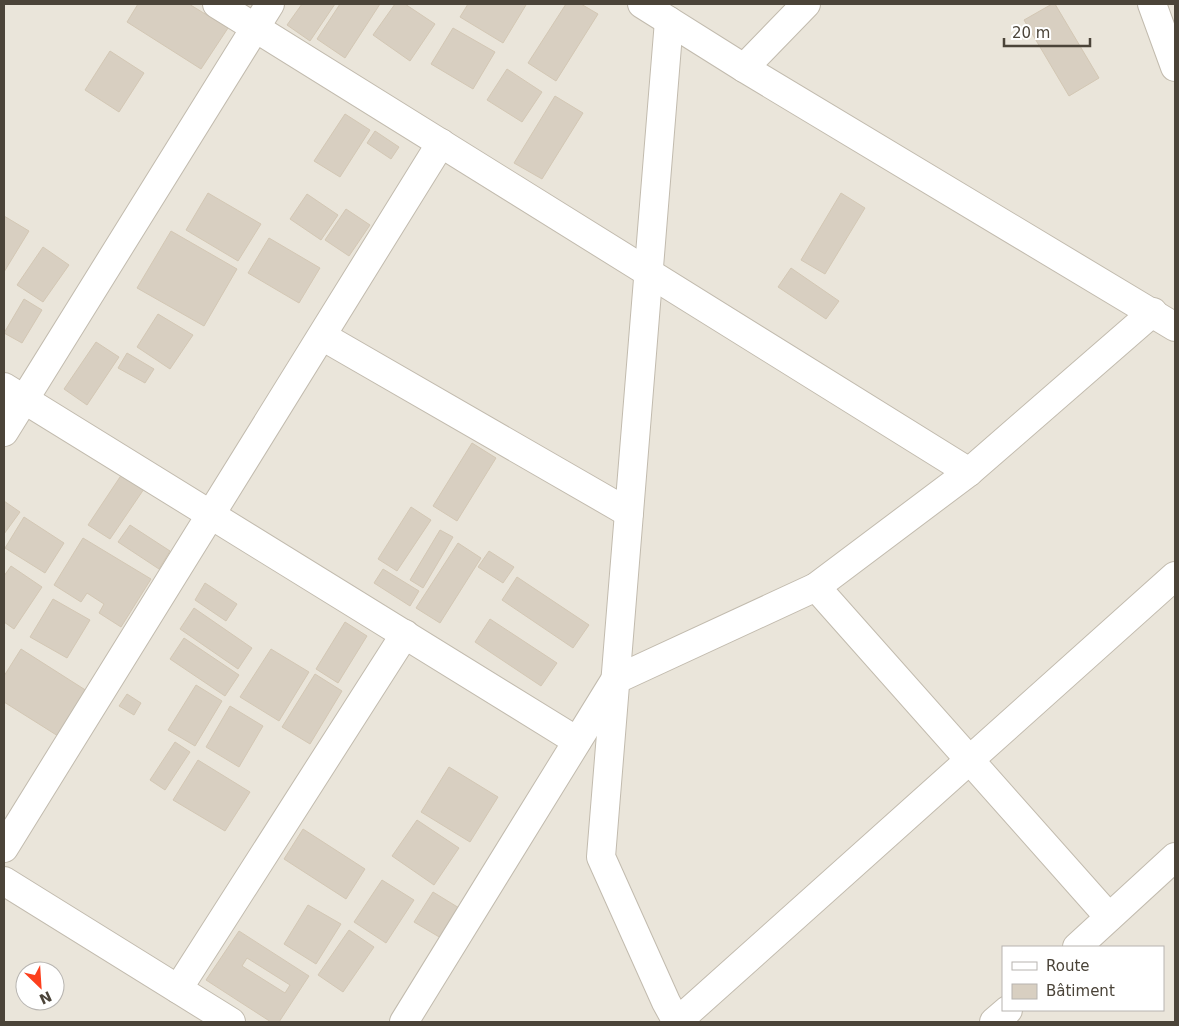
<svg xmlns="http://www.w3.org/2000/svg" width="1179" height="1026" font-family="'DejaVu Sans',sans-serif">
  <rect width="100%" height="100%" fill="#f6f3ec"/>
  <path fill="#eae5da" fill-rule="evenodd" d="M 4,4 L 1175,4 L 1175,1022 L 4,1022 ZM 1003,947 L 1163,947 L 1163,1010 L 1003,1010 ZM 25,971 L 55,971 L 55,1001 L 25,1001 Z"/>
  <g fill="#d8cfc1" stroke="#d3c7b4" fill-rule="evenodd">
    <path d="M 138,4 L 189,4 L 228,28 L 201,69 L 127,22 Z"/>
    <path d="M 302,4 L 335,4 L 310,41 L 287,25 Z"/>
    <path d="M 340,4 L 380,4 L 345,58 L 317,39 Z"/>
    <path d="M 395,4 L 405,4 L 435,24 L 410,61 L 373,35 Z"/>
    <path d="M 468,4 L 525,4 L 526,5 L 503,43 L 460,17 Z"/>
    <path d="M 566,4 L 581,4 L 598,14 L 556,81 L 528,63 Z"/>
    <path d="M 1052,4 L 1055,4 L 1099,78 L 1069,96 L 1024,20 Z"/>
    <path d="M 453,28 L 495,52 L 473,89 L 431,64 Z"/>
    <path d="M 110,51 L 144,73 L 119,112 L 85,90 Z"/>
    <path d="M 507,69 L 542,92 L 522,122 L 487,100 Z"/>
    <path d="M 555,96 L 583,113 L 542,179 L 514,163 Z"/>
    <path d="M 345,114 L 370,130 L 340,177 L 314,161 Z"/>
    <path d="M 375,131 L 399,147 L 391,159 L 367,143 Z"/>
    <path d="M 208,193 L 261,224 L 238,261 L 186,230 Z"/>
    <path d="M 841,193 L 865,208 L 825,274 L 801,260 Z"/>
    <path d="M 307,194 L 338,215 L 321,240 L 290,219 Z"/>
    <path d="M 346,209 L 370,225 L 349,256 L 325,240 Z"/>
    <path d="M 4,216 L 29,231 L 4,272 Z"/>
    <path d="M 171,231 L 237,269 L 204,326 L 137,288 Z"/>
    <path d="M 269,238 L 320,268 L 299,303 L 248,273 Z"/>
    <path d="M 43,247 L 69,265 L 43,302 L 17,285 Z"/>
    <path d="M 791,268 L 839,301 L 826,319 L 778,287 Z"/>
    <path d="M 24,299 L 42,310 L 22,343 L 4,333 Z"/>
    <path d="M 158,314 L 193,335 L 170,369 L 137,347 Z"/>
    <path d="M 96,342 L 119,357 L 87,405 L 64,389 Z"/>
    <path d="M 127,353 L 154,369 L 145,383 L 118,368 Z"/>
    <path d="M 472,443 L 496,458 L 457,521 L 433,506 Z"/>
    <path d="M 122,474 L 144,489 L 110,539 L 88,525 Z"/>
    <path d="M 4,501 L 20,512 L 4,534 Z"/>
    <path d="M 411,507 L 431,520 L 397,571 L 378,559 Z"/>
    <path d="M 24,517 L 64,543 L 45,573 L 5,548 Z"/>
    <path d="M 130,525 L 170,551 L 159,569 L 118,542 Z"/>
    <path d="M 440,530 L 453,537 L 423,588 L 410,580 Z"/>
    <path d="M 83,538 L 151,579 L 121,627 L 99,613 L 104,604 L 87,593 L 81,602 L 54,585 Z"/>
    <path d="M 458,543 L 481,558 L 440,623 L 416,608 Z"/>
    <path d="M 489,551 L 514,567 L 503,583 L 478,567 Z"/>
    <path d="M 11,566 L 42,587 L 14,629 L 4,622 L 4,576 Z"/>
    <path d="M 383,569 L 419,591 L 410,606 L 374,583 Z"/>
    <path d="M 517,577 L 589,625 L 573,648 L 502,600 Z"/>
    <path d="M 205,583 L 237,604 L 226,621 L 195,600 Z"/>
    <path d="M 53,599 L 90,620 L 67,658 L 30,637 Z"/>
    <path d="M 194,608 L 252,648 L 238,669 L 180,629 Z"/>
    <path d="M 490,619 L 557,663 L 541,686 L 475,642 Z"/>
    <path d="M 345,622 L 367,636 L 338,683 L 316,669 Z"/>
    <path d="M 184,638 L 239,675 L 225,696 L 170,659 Z"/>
    <path d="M 21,649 L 87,691 L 58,736 L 4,702 L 4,676 Z"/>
    <path d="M 271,649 L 309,672 L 279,721 L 240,697 Z"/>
    <path d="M 315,674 L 342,691 L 310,744 L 282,727 Z"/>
    <path d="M 196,685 L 222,701 L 195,746 L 168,730 Z"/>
    <path d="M 127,694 L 141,703 L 134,715 L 119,706 Z"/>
    <path d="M 230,706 L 263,726 L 239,767 L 206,747 Z"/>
    <path d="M 175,742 L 190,752 L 165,790 L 150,780 Z"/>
    <path d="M 198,760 L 250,792 L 225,831 L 173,800 Z"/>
    <path d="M 449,767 L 498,797 L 470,842 L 421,812 Z"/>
    <path d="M 417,820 L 459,848 L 434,885 L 392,856 Z"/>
    <path d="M 303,829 L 365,869 L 346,899 L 284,859 Z"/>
    <path d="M 382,880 L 414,900 L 386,943 L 354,922 Z"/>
    <path d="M 433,892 L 464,911 L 446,941 L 414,922 Z"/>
    <path d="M 308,905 L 341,924 L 316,964 L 284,944 Z"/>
    <path d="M 349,930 L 374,947 L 343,992 L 318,975 Z"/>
    <path d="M 239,931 L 309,976 L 279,1022 L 271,1022 L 206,980 ZM 247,958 L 290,985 L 285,993 L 242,966 Z"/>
  </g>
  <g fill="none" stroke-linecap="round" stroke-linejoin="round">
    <g stroke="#c2bbae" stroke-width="30">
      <g id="street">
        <path d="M 217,4 L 969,472"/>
        <path d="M 642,4 L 744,68 L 1175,327"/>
        <path d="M 1152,4 L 1175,67"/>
        <path d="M 669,21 L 601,857 L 666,1002 L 677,1022"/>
        <path d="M 744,68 L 806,4"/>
        <path d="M 322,336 L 629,513"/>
        <path d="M 4,387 L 577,741"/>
        <path d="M 4,432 L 270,4"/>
        <path d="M 816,587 L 1109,917"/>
        <path d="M 4,848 L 441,143"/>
        <path d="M 4,881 L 231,1022"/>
        <path d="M 1077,947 L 1175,857"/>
        <path d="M 178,989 L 405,634"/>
        <path d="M 404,1022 L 615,680 L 816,587 L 969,472 L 1153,312"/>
        <path d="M 677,1022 L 1175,576"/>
        <path d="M 994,1022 L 1008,1010"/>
      </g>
    </g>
    <use href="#street" stroke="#fff" stroke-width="28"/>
  </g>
  <rect width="1179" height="1026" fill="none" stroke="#4b4439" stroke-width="10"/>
  <rect x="1002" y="946" width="162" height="65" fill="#ffffff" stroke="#b7b4b0"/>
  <rect x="1012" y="962" width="25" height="8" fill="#ffffff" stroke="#b7b4b0"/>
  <text x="1046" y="971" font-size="15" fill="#4b4439">Route</text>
  <rect x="1012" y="984" width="25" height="15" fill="#d8cfc1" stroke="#b7b4b0"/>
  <text x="1046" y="996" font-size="15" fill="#4b4439">Bâtiment</text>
  <g transform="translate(40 986) rotate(155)"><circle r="24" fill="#ffffff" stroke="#b7b4b0"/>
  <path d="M0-4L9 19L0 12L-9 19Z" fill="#fc3f1d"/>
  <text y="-8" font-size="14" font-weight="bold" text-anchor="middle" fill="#4b4439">N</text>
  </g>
  <path d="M1004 38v8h86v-8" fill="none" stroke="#4b4439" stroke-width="2.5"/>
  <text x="1012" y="38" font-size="15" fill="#4b4439" stroke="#ffffff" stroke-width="4" paint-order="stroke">20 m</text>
</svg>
